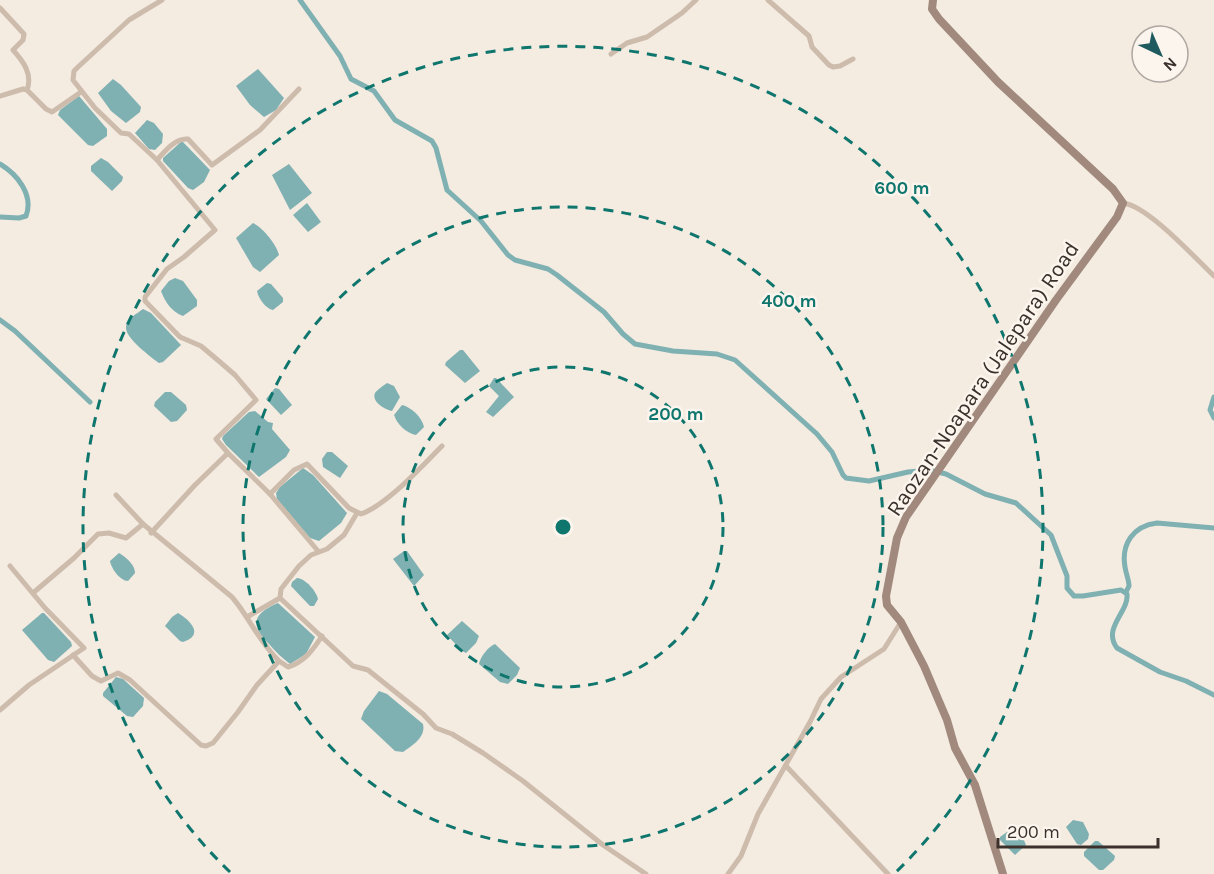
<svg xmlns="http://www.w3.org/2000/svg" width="1214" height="874" font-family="Karla,sans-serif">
  <rect width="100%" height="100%" fill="#f4ebe1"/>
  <g fill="#7fb0b2">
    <path d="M 258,69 L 284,98 L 276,110 L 264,117 L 250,105 L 236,86 Z"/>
    <path d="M 113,79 L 121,85 L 141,107 L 140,112 L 126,123 L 111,111 L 98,93 Z"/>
    <path d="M 79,96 L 107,129 L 107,136 L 93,146 L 88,145 L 58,115 L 60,110 Z"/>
    <path d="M 147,120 L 154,123 L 163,134 L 162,143 L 155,150 L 149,149 L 135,133 Z"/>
    <path d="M 182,141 L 210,170 L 204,182 L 193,190 L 188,188 L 163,161 L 163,158 Z"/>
    <path d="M 101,158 L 108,162 L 123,177 L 122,181 L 112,191 L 91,171 L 91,166 Z"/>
    <path d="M 289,164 L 312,193 L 290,210 L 272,175 Z"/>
    <path d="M 307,203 L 321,222 L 308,232 L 293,215 Z"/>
    <path d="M 253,223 C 263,228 276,244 279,255 L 260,272 L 253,267 L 236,238 Z"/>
    <path d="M 175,278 L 183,281 L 197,300 L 197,306 L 183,316 C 172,312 165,302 161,291 L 169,281 Z"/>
    <path d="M 267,283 L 271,284 L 283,298 L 283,302 L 273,310 C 266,309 258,298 257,291 Z"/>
    <path d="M 143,309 L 151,313 L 181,345 L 163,362 L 159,363 C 151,357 125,338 126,327 C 126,319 138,313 143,309 Z"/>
    <path d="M 460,350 L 463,350 L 480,371 L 465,383 L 445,365 L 446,362 Z"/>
    <path d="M 494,378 L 496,378 L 514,397 L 493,417 L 486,412 L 499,396 L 489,386 Z"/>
    <path d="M 387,383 L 394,386 L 400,397 L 392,411 C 386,410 371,402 375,393 C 377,390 384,385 387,383 Z"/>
    <path d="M 275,388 L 279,389 L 292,405 L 281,415 L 266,399 Z"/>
    <path d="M 165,392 L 171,392 L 186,405 L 187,410 L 177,421 L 171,422 L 154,406 L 155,402 Z"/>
    <path d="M 402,405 C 411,407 422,417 424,427 L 416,435 C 406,433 397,424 394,415 Z"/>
    <path d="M 255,411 L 268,422 L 273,423 L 272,429 L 290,450 L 286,457 L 259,477 L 226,445 L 222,439 L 223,436 L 249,412 Z"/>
    <path d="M 327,452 L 332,452 L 348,466 L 340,478 L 323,467 L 322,459 Z"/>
    <path d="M 303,468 L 313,475 L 347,513 L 341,523 L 319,541 L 310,538 L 277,499 L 276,493 L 280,487 Z"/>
    <path d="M 404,551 L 407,551 L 424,575 L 414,586 L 393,559 Z"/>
    <path d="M 119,553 C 126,557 135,565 135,573 L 128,581 C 120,581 111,568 110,561 Z"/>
    <path d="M 297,578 C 306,579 316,591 318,599 L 314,606 L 310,606 L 291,586 L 292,582 Z"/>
    <path d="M 278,603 L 315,637 L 306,654 L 290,664 C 282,658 275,651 269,644 C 250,625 252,614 278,603 Z"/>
    <path d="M 42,613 L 44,613 L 71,642 L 72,646 L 54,662 L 48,660 L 22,630 Z"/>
    <path d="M 178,613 C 190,620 205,635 183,642 L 180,641 L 165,626 L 172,617 Z"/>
    <path d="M 462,621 L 479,636 L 476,643 L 466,653 L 462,651 L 447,635 Z"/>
    <path d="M 495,644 L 520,668 L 517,675 L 508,684 L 500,682 L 479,664 C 480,657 489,646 495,644 Z"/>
    <path d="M 116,677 L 123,679 L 144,698 L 143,706 L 133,717 L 127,716 L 103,696 L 103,693 Z"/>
    <path d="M 379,691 L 387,694 L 423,724 C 426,737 413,745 403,752 L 395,751 L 361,719 L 364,711 Z"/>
    <path d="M 1073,820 L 1083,822 L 1089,834 L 1088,839 L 1081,845 L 1077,844 L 1066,827 Z"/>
    <path d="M 1011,829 L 1023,838 L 1026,845 L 1015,855 L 1000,840 L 1000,837 Z"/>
    <path d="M 1095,841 L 1098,841 L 1115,856 L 1114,860 L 1103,870 L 1099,870 L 1084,856 L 1084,852 Z"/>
  </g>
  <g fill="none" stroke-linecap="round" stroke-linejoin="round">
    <g stroke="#7fb0b2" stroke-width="5">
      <path d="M 300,0 L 340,56 L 351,79 L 374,91 L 395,120 L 432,141 L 436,148 L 447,190 L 481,221 L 508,255 L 515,260 L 548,269 L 557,275 L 604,312 L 623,334 L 635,344 L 673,351 L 717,354 L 735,360 L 817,434 L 832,452 L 843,475 L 846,478 L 869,481 L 908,472 L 930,470 L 946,474 L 985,494 L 1016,503 L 1051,535 L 1067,576 L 1067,588 L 1074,596 L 1083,596 L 1121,590 L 1127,594 C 1129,612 1102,628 1117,648 L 1160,672 L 1186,681 L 1214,695"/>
      <path d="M 0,164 C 17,174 34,195 26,216 L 19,218 L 0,217"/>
      <path d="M 0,320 L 15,331 L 90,402"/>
      <path d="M 1214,397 L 1210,410 L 1214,418"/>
      <path d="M 1126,592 L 1129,586 C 1129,580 1126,574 1125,567 C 1121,544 1133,526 1157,523 L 1214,528"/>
    </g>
    <g stroke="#cdbbac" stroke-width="5">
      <path d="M 162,0 L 129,20 L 78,67 L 74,71 L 73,80 L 95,108 L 121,133 L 129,134 L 157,160 L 215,230 L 184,257 L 167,269 L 145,297 L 145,301 L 180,337 L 201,346 L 220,362 L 235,375 L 256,400 L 216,439 L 228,453 L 270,494 L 318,551"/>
      <path d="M 768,0 L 809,36 L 812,47 L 829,65 L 833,67 L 840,66 L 853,59"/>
      <path d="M 0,8 L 24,34 L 23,40 L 13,50 C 23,61 33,74 27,90"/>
      <path d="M 611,54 L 627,43 L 647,37 L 682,13 L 696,0"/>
      <path d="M 0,96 L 23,89 L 27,90 L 46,109 L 52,112 L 81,92"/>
      <path d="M 157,160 C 165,151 175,138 188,139 L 212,165 L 260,130 L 299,89"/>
      <path d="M 1123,203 C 1148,206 1194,257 1214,276"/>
      <path d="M 270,494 L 294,470 L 307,464 L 349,508 L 361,514 C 387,505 422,466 442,446"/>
      <path d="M 116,495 L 143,524 L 232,597 C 250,618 258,641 279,661"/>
      <path d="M 357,513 L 344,535 L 327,549 L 311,555 L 299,566 L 281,589 L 280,598 L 353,666 L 368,670 L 423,714 L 436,728 L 452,734 L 483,753 L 523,781 L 603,845 L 646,874"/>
      <path d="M 151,533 L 195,485 L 228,453"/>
      <path d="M 33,593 L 74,558 L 98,534 L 109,533 L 126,538 L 143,524"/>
      <path d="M 247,617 L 280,598"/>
      <path d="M 73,655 L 92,676 L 101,681 L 118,673 L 130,680 L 201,745 L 206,746 L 213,743 L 238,712 L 257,685 L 279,661 L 288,667 C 304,662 313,650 322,636"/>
      <path d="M 0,710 L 29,685 L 84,648 L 45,608 L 10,566"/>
      <path d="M 786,766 L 888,874"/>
      <path d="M 728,874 L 741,856 L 758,814 L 810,722 L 821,699 L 841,677 L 884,649 L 901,622"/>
    </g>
    <path stroke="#a18a7d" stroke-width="8" d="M 933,0 L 932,9 L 939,19 L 998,82 L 1113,189 L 1123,203 L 1117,217 L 1056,300 L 906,517 L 897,538 L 886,596 L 887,605 L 901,622 L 924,666 L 947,720 L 955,748 L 975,785 L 1003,874"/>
  </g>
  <g fill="none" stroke="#0f766e" stroke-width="3" stroke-dasharray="10 8">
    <circle cx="563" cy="527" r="160"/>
    <circle cx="563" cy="527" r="320"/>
    <path d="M230 872A480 480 0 1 1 896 872"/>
  </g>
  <g text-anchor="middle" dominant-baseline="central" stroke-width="5" stroke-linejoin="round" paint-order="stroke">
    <g font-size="22" fill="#3b302b" stroke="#fbf5ee">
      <text transform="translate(983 379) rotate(-56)">Raozan-Noapara (Jalepara) Road</text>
    </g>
  </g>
  <circle cx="563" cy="527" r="9" fill="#0f766e" stroke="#fbf5ee" stroke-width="3"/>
  <g font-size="18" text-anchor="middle" font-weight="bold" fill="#0f766e" stroke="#fbf5ee" stroke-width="5" stroke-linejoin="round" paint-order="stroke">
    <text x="902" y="194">600 m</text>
    <text x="789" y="307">400 m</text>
    <text x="676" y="420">200 m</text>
  </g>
  <g transform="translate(1160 54) rotate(136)"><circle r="28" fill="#fbf5ee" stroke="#aea6a0" stroke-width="1.5"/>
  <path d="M0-4.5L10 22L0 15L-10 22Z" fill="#1f5a5e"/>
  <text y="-9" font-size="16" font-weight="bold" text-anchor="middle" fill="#3b302b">N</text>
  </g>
  <path d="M998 838v9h160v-9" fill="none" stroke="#3b302b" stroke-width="3"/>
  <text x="1007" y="838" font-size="18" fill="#3b302b" stroke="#fbf5ee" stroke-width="4.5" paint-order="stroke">200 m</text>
</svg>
